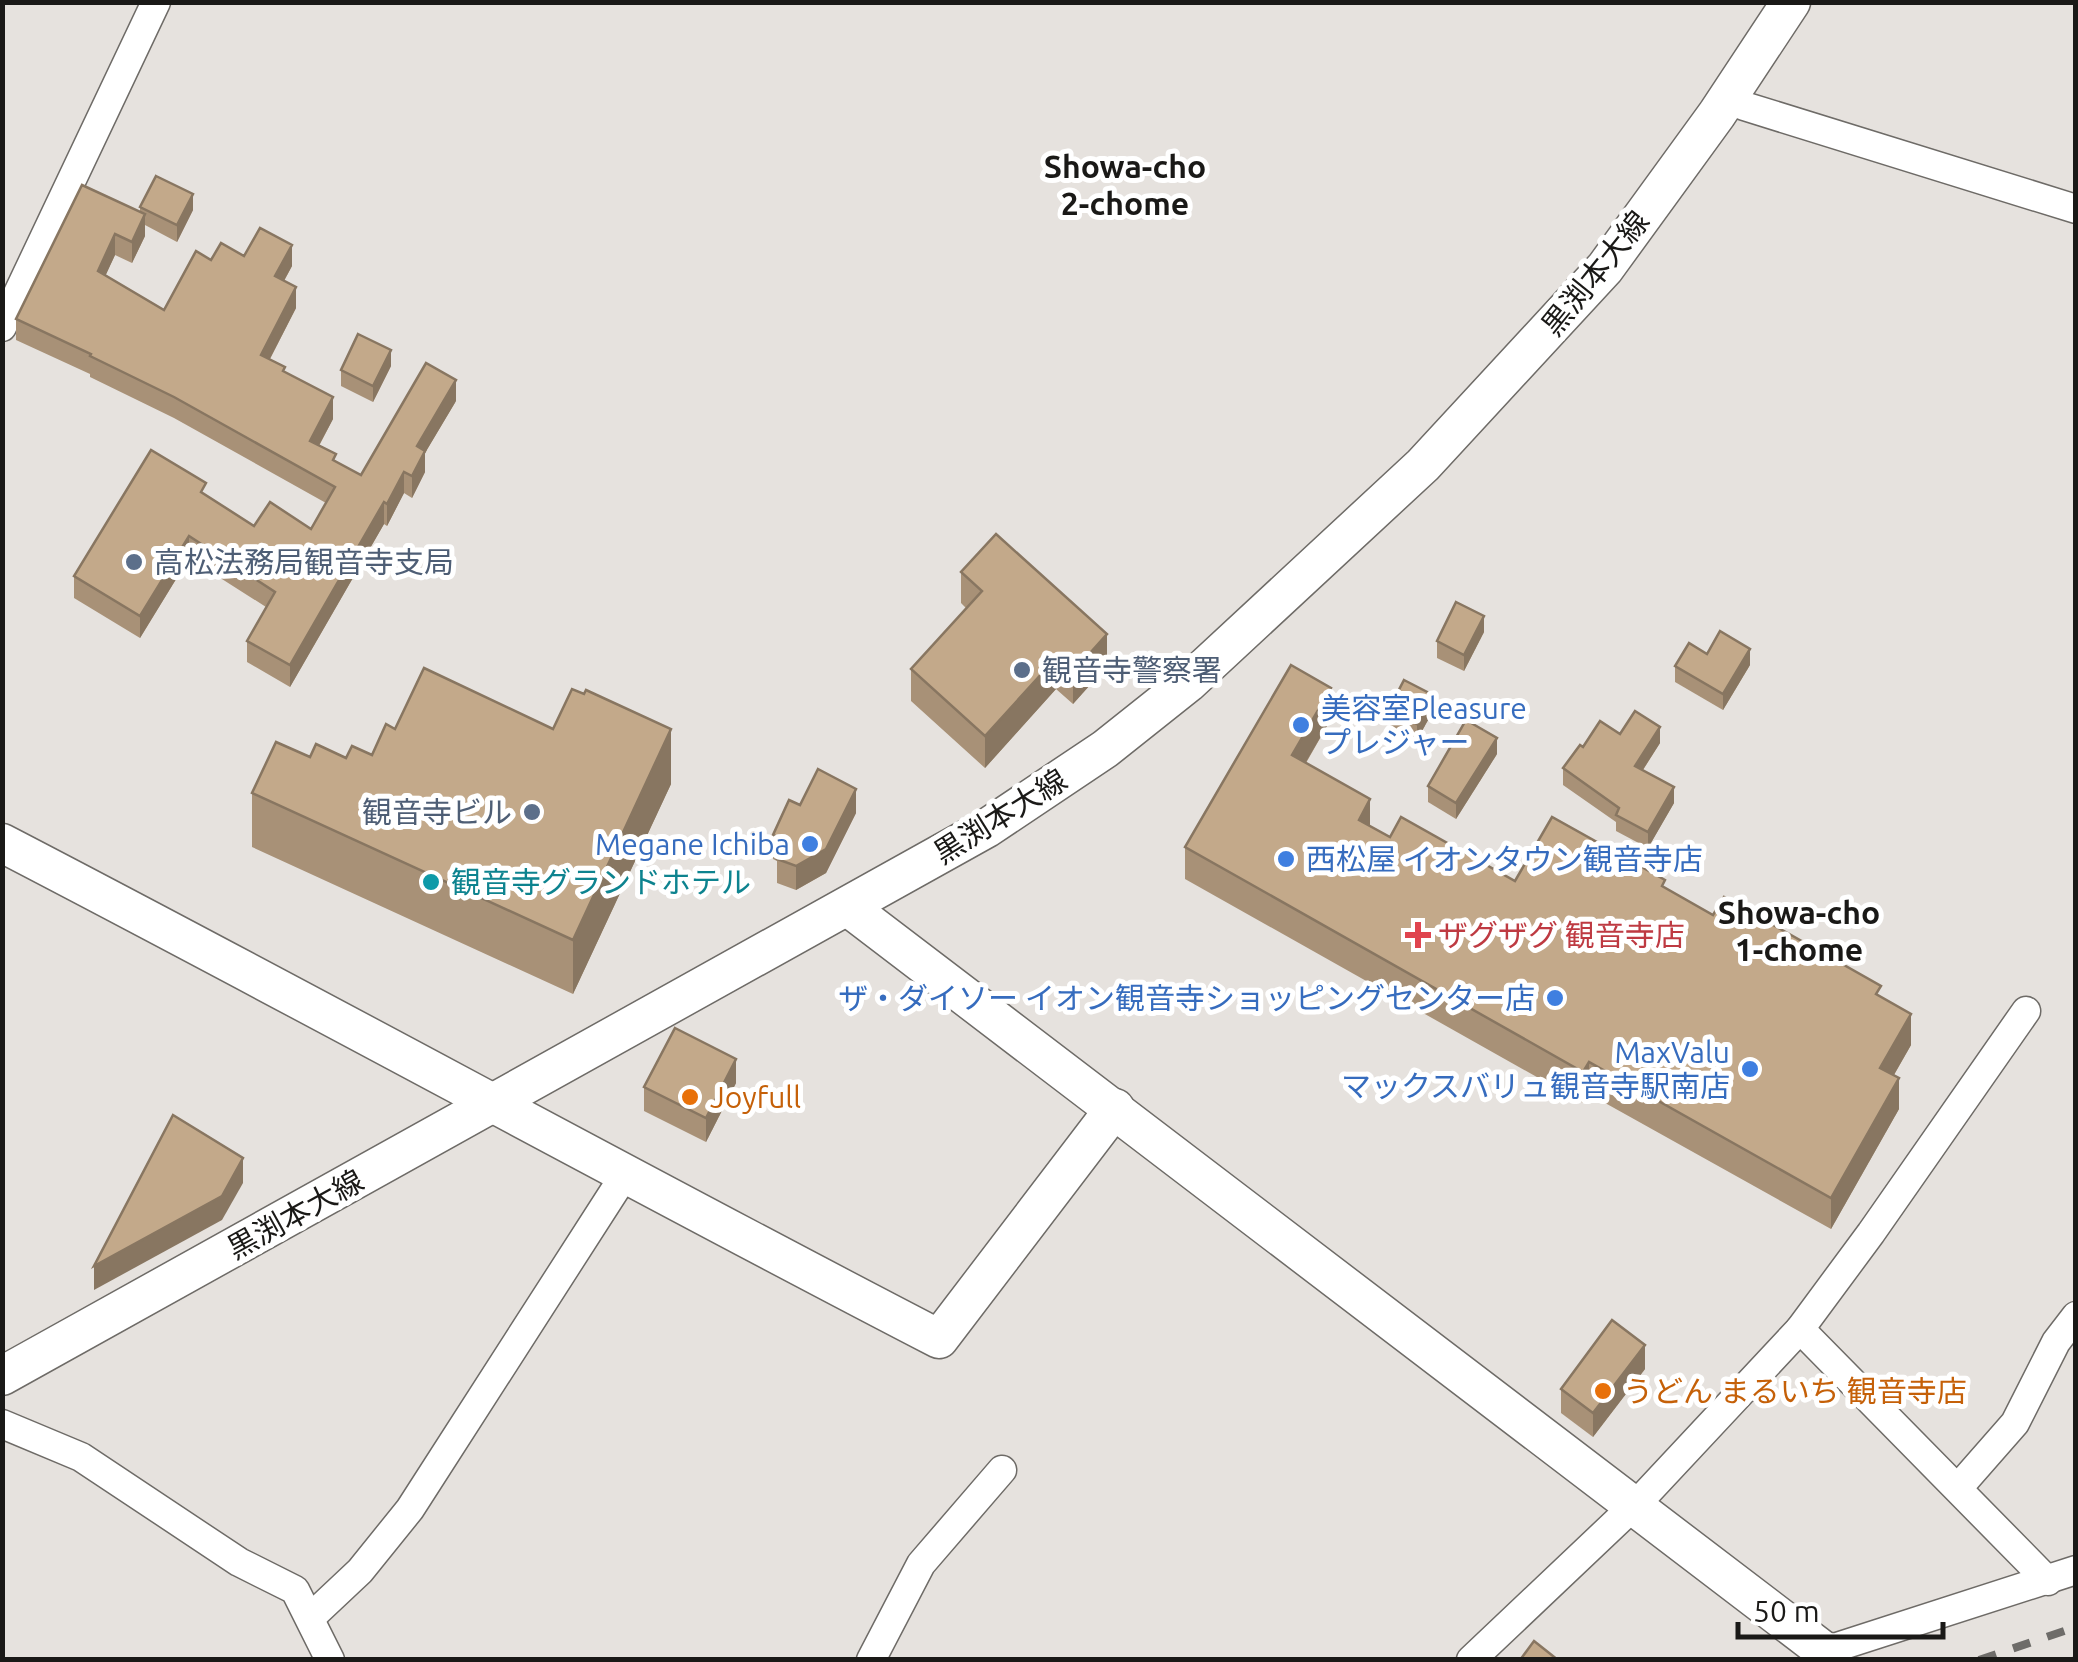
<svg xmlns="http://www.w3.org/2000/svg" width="2078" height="1662" font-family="Ubuntu,'Noto Sans JP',sans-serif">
  <rect width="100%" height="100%" fill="#e6e2de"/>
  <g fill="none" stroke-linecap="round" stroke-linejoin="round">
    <g stroke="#6e6b67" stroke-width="31">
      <g id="street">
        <path d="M 1744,106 L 2076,209"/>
        <path d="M 2,327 L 156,2"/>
        <path d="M 1800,1329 L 2048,1581"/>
        <path d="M 2,1424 L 81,1457 L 239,1562 L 295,1590 L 330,1660"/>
        <path d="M 1958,1488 L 2015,1423 L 2056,1342 L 2076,1316"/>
        <path d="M 310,1618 L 360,1571 L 410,1509 L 624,1176"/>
        <path d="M 1820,1648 L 1837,1647 L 2076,1570"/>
        <path d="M 871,1660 L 921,1564 L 1002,1470"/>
        <path d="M 1471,1660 L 1643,1497 L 1800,1329 L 1871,1233 L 2026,1011"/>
      </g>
    </g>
    <g stroke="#6e6b67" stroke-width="41">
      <g id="secondary">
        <path d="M 2,843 C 316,1006 626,1177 939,1339 L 1115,1108"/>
        <path d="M 848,907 L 1820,1648"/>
        <path d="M 2,1376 L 987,828 L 1105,749 L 1188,683 L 1423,465 L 1605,268 L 1717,114 L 1791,2"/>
      </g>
    </g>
    <use href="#street" stroke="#fff" stroke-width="28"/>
    <use href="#secondary" stroke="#fff" stroke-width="38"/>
    <g stroke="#6e6c69" stroke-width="8" stroke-dasharray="18 18" stroke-linecap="butt">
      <path d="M 1979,1660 L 2076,1627"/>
      <path d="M 2075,1660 L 2076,1659"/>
    </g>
  </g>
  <g fill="#a89177">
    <path d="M 140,207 L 193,210 L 177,242 L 145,225 L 145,236 L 132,263 L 115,255 L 105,276 L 164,310 L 211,260 L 244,256 L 292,266 L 284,281 L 296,308 L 270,359 L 333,419 L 319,446 L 336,461 L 361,475 L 456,401 L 425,453 L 425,472 L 412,498 L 404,493 L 387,526 L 384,524 L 290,687 L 247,662 L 247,641 L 266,607 L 189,558 L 140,638 L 74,598 L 74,576 L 206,495 L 254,526 L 311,529 L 326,503 L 174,418 L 90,377 L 90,374 L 16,340 L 16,319 L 140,212 Z"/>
    <path d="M 391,366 L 373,402 L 341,386 L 341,370 Z"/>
    <path d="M 961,572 L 1107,666 L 1073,704 L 1056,689 L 985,768 L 911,701 L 911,669 L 967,609 L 961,603 Z"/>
    <path d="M 1484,632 L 1464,671 L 1437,658 L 1437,641 Z"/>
    <path d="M 1707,654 L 1750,665 L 1723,710 L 1675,682 L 1675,666 Z"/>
    <path d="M 1389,709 L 1433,711 L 1417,740 L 1389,725 Z"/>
    <path d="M 1331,719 L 1306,763 L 1370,826 L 1390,837 L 1515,881 L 1665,888 L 1713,915 L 1881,997 L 1911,1045 L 1894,1075 L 1899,1109 L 1831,1229 L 1589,1094 L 1583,1103 L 1185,879 L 1185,847 Z"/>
    <path d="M 1620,734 L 1660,743 L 1643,770 L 1674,803 L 1648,848 L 1616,831 L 1616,822 L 1563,785 L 1563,768 L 1583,747 Z"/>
    <path d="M 1497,754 L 1456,819 L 1428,802 L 1428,786 Z"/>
    <path d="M 372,755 L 671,784 L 573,994 L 252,847 L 252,793 L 310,757 L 346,758 Z"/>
    <path d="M 800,805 L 856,813 L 826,873 L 796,890 L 777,883 L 777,861 L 773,859 L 773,835 Z"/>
    <path d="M 736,1083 L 706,1142 L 644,1111 L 644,1087 Z"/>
    <path d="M 1645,1369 L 1593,1437 L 1561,1413 L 1561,1389 Z"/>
  </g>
  <g fill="#887661">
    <path d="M 193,194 L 193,210 L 177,242 L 177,225 Z"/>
    <path d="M 145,214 L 145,236 L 132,263 L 132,242 Z"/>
    <path d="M 115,234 L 115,255 L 98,292 L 98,271 Z"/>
    <path d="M 292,245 L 292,266 L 275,297 L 275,276 Z"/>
    <path d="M 296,287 L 296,308 L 261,376 L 261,355 Z"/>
    <path d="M 391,350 L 391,366 L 373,402 L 373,386 Z"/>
    <path d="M 456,380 L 456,401 L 425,453 L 425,472 L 412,498 L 412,476 L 417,446 Z"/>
    <path d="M 333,397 L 333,419 L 310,462 L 310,441 Z"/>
    <path d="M 404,472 L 404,493 L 387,526 L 387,504 Z"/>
    <path d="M 384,502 L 384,524 L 290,687 L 290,665 Z"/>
    <path d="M 189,536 L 189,558 L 140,638 L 140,616 Z"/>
    <path d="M 1484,616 L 1484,632 L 1464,671 L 1464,655 Z"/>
    <path d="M 1107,634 L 1107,666 L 1073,704 L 1073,672 Z"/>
    <path d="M 1750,649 L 1750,665 L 1723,710 L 1723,694 Z"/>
    <path d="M 1056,658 L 1056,689 L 985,768 L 985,736 Z"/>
    <path d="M 1331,688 L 1331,719 L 1292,786 L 1292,755 Z"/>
    <path d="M 1433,695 L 1433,711 L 1417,740 L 1417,724 Z"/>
    <path d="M 1660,727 L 1660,743 L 1635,782 L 1635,766 Z"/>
    <path d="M 671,729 L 671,784 L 573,994 L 573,940 Z"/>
    <path d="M 1497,738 L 1497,754 L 1456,819 L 1456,803 Z"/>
    <path d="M 1674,787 L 1674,803 L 1648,848 L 1648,832 Z"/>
    <path d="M 856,789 L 856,813 L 826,873 L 796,890 L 796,866 Z"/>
    <path d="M 1370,799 L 1370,830 L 1359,820 Z"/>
    <path d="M 1911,1014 L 1911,1045 L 1880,1099 L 1880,1068 Z"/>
    <path d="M 736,1059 L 736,1083 L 706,1142 L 706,1118 Z"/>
    <path d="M 1589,1062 L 1589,1094 L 1583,1103 L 1583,1072 Z"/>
    <path d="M 1899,1078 L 1899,1109 L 1831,1229 L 1831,1198 Z"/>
    <path d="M 243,1158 L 243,1183 L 222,1220 L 94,1290 L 94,1266 Z"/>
    <path d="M 1645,1345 L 1645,1369 L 1593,1437 L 1593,1413 Z"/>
  </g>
  <g fill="#c3a98a" stroke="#887661" stroke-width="2.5">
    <path d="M 156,176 L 193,194 L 177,225 L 140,207 Z"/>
    <path d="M 82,185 L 145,214 L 132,242 L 115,234 L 98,271 L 164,310 L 196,251 L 211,260 L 221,243 L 244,256 L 260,228 L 292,245 L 275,276 L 296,287 L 261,355 L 285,367 L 283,371 L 333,397 L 310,441 L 336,454 L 333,460 L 361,475 L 426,363 L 456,380 L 417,446 L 425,451 L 412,476 L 404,472 L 387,504 L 384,502 L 290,665 L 247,641 L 275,592 L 189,536 L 140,616 L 74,576 L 151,450 L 206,483 L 201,492 L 254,526 L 270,502 L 311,529 L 335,487 L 174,397 L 90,356 L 91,354 L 16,319 Z"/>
    <path d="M 358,334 L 391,350 L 373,386 L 341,370 Z"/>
    <path d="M 996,534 L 1107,634 L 1073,672 L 1056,658 L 985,736 L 911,669 L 982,591 L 961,572 Z"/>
    <path d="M 1456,602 L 1484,616 L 1464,655 L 1437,641 Z"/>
    <path d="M 1720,631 L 1750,649 L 1723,694 L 1675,666 L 1689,643 L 1707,654 Z"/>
    <path d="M 1291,665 L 1331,688 L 1292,755 L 1370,799 L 1359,820 L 1390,837 L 1401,817 L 1515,881 L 1552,817 L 1665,880 L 1662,886 L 1713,915 L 1724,897 L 1881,986 L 1876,994 L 1911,1014 L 1880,1068 L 1899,1078 L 1831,1198 L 1589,1062 L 1583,1072 L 1185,847 Z"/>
    <path d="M 424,668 L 553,729 L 572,689 L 584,694 L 586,690 L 671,729 L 573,940 L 252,793 L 276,742 L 310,757 L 316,744 L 346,758 L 352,746 L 372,755 L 386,724 L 395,729 Z"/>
    <path d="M 1404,680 L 1433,695 L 1417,724 L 1389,709 Z"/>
    <path d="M 1635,711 L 1660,727 L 1635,766 L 1674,787 L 1648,832 L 1616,815 L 1619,808 L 1563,768 L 1580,745 L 1583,747 L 1600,721 L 1620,734 Z"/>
    <path d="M 1466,720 L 1497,738 L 1456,803 L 1428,786 Z"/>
    <path d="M 818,769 L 856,789 L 826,849 L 796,866 L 777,859 L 786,841 L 773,835 L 789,800 L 800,805 Z"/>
    <path d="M 675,1028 L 736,1059 L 706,1118 L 644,1087 Z"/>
    <path d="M 173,1115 L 243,1158 L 222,1196 L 94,1266 Z"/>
    <path d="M 1612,1320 L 1645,1345 L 1593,1413 L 1561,1389 Z"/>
    <path d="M 1534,1641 L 1558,1660 L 1520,1660 Z"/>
  </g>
  <g fill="#5c6f8a" stroke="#fff" stroke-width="4">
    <circle cx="134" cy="562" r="10"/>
    <circle cx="1022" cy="670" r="10"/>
    <circle cx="532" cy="812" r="10"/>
  </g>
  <g fill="#3f7fe0" stroke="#fff" stroke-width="4">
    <circle cx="1301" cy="725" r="10"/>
    <circle cx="810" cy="844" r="10"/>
    <circle cx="1286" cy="859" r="10"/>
    <circle cx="1555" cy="998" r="10"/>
    <circle cx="1750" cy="1069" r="10"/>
  </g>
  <circle fill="#0f9aa8" stroke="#fff" stroke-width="4" cx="431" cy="882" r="10"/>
  <path fill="#e0444e" stroke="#fff" stroke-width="4" d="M1413 920h10v10h10v10h-10v10h-10v-10h-10v-10h10z"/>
  <g fill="#e8710a" stroke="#fff" stroke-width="4">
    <circle cx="690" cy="1097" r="10"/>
    <circle cx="1603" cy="1391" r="10"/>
  </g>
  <g text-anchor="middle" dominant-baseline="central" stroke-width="10" stroke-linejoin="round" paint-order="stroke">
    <g font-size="30" fill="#1a1917" stroke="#fff">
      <text transform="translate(1595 273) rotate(-51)">黒渕本大線</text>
      <text transform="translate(1000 816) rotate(-32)">黒渕本大線</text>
      <text transform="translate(295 1214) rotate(-29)">黒渕本大線</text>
    </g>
    <g font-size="30" fill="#4e5e75" stroke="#fff" text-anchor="start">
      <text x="154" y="562">高松法務局観音寺支局</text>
      <text x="1042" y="670">観音寺警察署</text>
      <text x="512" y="812" text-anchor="end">観音寺ビル</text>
    </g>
    <g font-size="30" fill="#366cbe" stroke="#fff" text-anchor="end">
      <text x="1321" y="708" text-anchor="start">美容室Pleasure<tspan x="1321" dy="34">プレジャー</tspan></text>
      <text x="790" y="844">Megane Ichiba</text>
      <text x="1306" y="859" text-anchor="start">西松屋 イオンタウン観音寺店</text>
      <text x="1535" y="998">ザ・ダイソー イオン観音寺ショッピングセンター店</text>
      <text x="1730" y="1052">MaxValu<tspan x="1730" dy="34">マックスバリュ観音寺駅南店</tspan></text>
    </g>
    <g font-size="30" fill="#0d838f" stroke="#fff" text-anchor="start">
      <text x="451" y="882">観音寺グランドホテル</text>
    </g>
    <g font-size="30" fill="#be3a42" stroke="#fff" text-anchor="start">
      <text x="1438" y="935">ザグザグ 観音寺店</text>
    </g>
    <g font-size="30" fill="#c56008" stroke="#fff" text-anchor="start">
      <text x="710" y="1097">Joyfull</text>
      <text x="1623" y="1391">うどん まるいち 観音寺店</text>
    </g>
    <g font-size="32" font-weight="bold" fill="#1a1917" stroke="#fff">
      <text x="1125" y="166">Showa-cho<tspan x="1125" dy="37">2-chome</tspan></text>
      <text x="1799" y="912">Showa-cho<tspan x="1799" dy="37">1-chome</tspan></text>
    </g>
  </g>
  <rect width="2078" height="1662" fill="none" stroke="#1a1917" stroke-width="10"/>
  <path d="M1738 1622v15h205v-15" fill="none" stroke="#1a1917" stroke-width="5"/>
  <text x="1753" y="1622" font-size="30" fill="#1a1917" stroke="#ffffff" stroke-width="8" paint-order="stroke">50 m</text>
</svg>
